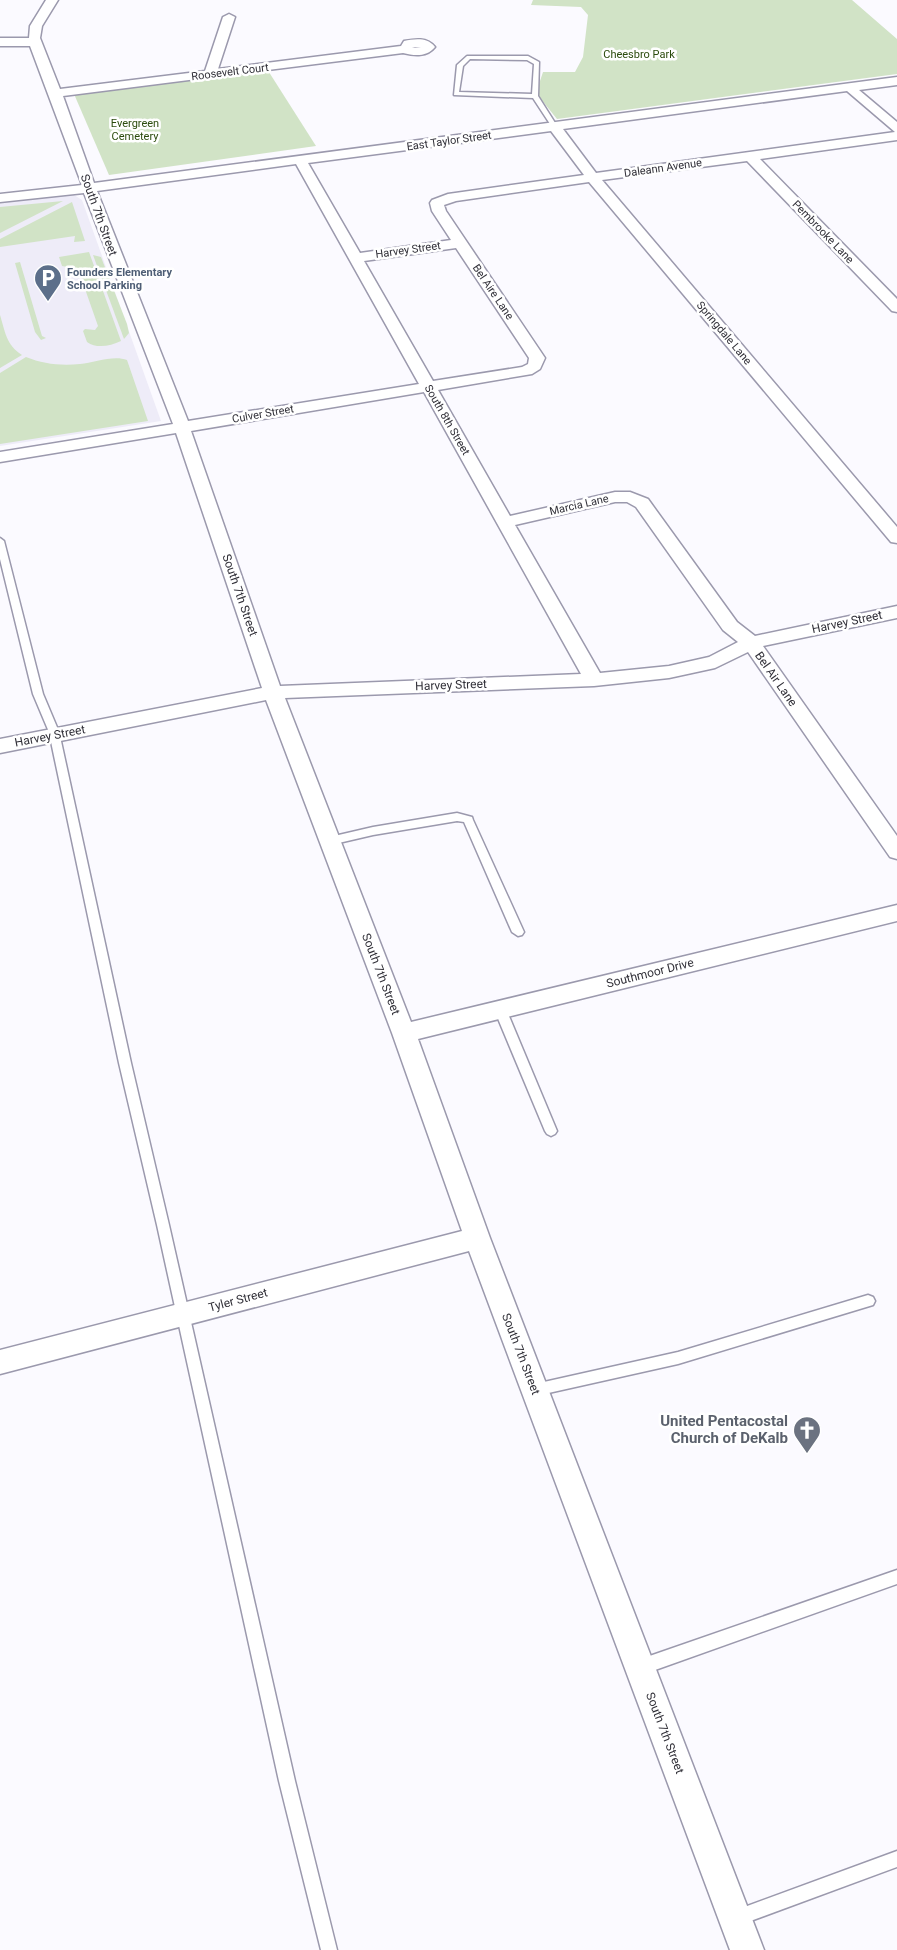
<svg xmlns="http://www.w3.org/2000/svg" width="897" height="1950" font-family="Roboto,sans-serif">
  <rect width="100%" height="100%" fill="#fbfaff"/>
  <path fill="#eeecf8" d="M 74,195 L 82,200 L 161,421 L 0,446 L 0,202 Z"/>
  <g fill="#d1e3c6">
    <path d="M 533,0 L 852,0 L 897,39 L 897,74 L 557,119 L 536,93 L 543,72 L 575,72 L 583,57 L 588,15 L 581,7 L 531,5 Z"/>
    <path d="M 267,69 L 316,146 L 109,175 L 74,94 Z"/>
    <path d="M 63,201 L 0,233 L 0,207 Z"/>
    <path d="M 72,202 L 85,241 L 74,242 L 75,236 L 0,247 L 0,239 Z"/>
    <path d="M 89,252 L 121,341 C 110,346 97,349 87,342 L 83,331 L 85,329 L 95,330 L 98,326 L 78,269 L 62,266 L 59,257 Z"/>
    <path d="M 93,255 L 101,257 L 127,324 L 129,333 L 124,339 Z"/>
    <path d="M 20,262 L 42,336 L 46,338 L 41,340 L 35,332 L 15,263 Z"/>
    <path d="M 0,315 C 5,331 6,345 22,355 L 0,368 Z"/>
    <path d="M 26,357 C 43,364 61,366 80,364 C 94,363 113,355 127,360 L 148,421 L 0,444 L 0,373 Z"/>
  </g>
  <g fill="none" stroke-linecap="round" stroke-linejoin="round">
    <g stroke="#9b99ad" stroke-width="3">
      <g id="lane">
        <path d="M 467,56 L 528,56 L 539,62 L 538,96 L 557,126 L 556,127 L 552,127 L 533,98 L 454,95 L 457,65 ZM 470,59 L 527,60 L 534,64 L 532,94 L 459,92 L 463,66 Z"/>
        <path d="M 0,538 L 4,541 L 43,694 L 59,732 L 131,1063 L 169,1225 L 295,1781 L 337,1950 L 321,1950 L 279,1781 L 157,1225 L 119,1063 L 49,732 L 33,694 L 0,559 Z"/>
        <path d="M 457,813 L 472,817 L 473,820 L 524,932 L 522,935 L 518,936 L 512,932 L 464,822 L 457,821 L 373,835 L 330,845 L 325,841 L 330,837 L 373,827 Z"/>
        <path d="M 500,1005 L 504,1006 L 506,1009 L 557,1131 L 555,1134 L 551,1136 L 547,1134 L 545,1131 L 494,1009 L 496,1006 Z"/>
        <path d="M 868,1295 L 873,1297 L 875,1301 L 873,1305 L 678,1364 L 535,1396 L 530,1394 L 528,1390 L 530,1386 L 535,1384 L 678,1352 Z"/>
        <path d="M 897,1570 L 897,1584 L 641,1675 L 636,1672 L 633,1667 L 636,1662 L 641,1659 Z"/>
        <path d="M 897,1851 L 897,1867 L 737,1926 L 731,1924 L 729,1918 L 731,1912 Z"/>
      </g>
    </g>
    <g stroke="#9b99ad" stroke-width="3">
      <path id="street" d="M 46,0 L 58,0 L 42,26 L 40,38 L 60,89 L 205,71 L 223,17 L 229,14 L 235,17 L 218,69 L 401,46 L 404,41 C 415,39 427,37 435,47 C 427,57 415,56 403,53 L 63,96 L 94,183 L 897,77 L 897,85 L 859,90 L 897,122 L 897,140 L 760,159 L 897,299 L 897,312 L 892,311 L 747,161 L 602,180 L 897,527 L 897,543 L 891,542 L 589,182 L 456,201 L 444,205 L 446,211 L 545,358 L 540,369 L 532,374 L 438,390 L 510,516 L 615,492 L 630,492 L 648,499 L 737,622 L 755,636 L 897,606 L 897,618 L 763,646 L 897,836 L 897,859 L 890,857 L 748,652 L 715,668 L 669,678 L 594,686 L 285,698 L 411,1022 L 897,905 L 897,921 L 418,1039 L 490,1238 L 764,1950 L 730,1950 L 469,1251 L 0,1374 L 0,1350 L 462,1231 L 392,1033 L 266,700 L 0,753 L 0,739 L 262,688 L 176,433 L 0,462 L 0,452 L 173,424 L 84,193 L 0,202 L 0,194 L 82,185 L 30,46 L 0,46 L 0,38 L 29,38 L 30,26 ZM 415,47 L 421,47 L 412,48 ZM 847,91 L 895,132 L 596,173 L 563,129 ZM 551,131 L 584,175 L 448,194 L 432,200 L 430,203 L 432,211 L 451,240 L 360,253 L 308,163 ZM 296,164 L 419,384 L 188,421 L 97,191 ZM 456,248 L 529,358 L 528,364 L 522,367 L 433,381 L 364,261 ZM 424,392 L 581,674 L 280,686 L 191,431 ZM 615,502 L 627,502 L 636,507 L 723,630 L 738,642 L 709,657 L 669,666 L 600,673 L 515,525 Z"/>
    </g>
    <use href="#lane" fill="#fff" fill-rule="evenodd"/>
    <use href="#street" fill="#fff" fill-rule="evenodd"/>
  </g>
  <defs>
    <g id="parking-pin" transform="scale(1.4375)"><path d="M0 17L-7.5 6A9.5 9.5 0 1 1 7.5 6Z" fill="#5c6f8a" stroke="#fff"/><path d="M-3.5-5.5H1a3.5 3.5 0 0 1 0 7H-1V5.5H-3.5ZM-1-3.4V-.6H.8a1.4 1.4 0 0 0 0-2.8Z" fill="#fff"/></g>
    <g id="church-pin" transform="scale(1.4375)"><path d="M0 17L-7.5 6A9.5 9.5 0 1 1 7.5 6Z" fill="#6b7280" stroke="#fff"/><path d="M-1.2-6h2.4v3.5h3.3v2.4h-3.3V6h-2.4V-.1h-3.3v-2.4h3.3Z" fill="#fff"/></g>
  </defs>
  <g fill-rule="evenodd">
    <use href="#parking-pin" x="48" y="278"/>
    <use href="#church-pin" x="807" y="1430"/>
  </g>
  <g text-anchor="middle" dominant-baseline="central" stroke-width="5" stroke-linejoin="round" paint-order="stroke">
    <g font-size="11" fill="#2b4b0d" stroke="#fff">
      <text x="639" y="54">Cheesbro Park</text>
      <text x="135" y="123">Evergreen<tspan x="135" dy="13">Cemetery</tspan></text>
    </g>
    <g font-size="11" fill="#313038" stroke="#fff">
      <text transform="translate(230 72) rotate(-7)">Roosevelt Court</text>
      <text transform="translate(449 141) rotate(-8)">East Taylor Street</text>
      <text transform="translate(663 168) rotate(-8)">Daleann Avenue</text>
      <text transform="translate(823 232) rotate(46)">Pembrooke Lane</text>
      <text transform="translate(408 250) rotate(-8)">Harvey Street</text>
      <text transform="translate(493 292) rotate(56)">Bel Aire Lane</text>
      <text transform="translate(724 333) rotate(50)">Springdale Lane</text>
      <text transform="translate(263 414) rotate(-10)">Culver Street</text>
      <text transform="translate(447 420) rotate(60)">South 8th Street</text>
      <text transform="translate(579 505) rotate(-13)">Marcia Lane</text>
    </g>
    <g font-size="11" font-weight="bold" fill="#4e5e75" stroke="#fff" text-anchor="start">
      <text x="67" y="272">Founders Elementary<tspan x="67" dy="13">School Parking</tspan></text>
    </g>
    <g font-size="12" fill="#313038" stroke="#fff">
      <text transform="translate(99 215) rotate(70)">South 7th Street</text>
      <text transform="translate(240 595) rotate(71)">South 7th Street</text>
      <text transform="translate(847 622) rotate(-12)">Harvey Street</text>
      <text transform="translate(776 679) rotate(55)">Bel Air Lane</text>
      <text transform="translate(451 685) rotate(-2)">Harvey Street</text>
      <text transform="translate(50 736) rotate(-11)">Harvey Street</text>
      <text transform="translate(650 973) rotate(-14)">Southmoor Drive</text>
      <text transform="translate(381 974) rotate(69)">South 7th Street</text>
      <text transform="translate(238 1300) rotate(-15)">Tyler Street</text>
      <text transform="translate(521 1354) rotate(69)">South 7th Street</text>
      <text transform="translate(665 1733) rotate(69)">South 7th Street</text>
    </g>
    <g font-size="15" font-weight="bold" fill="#5b616d" stroke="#fff" text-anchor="end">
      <text x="788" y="1421">United Pentacostal<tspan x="788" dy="17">Church of DeKalb</tspan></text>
    </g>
  </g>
</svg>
